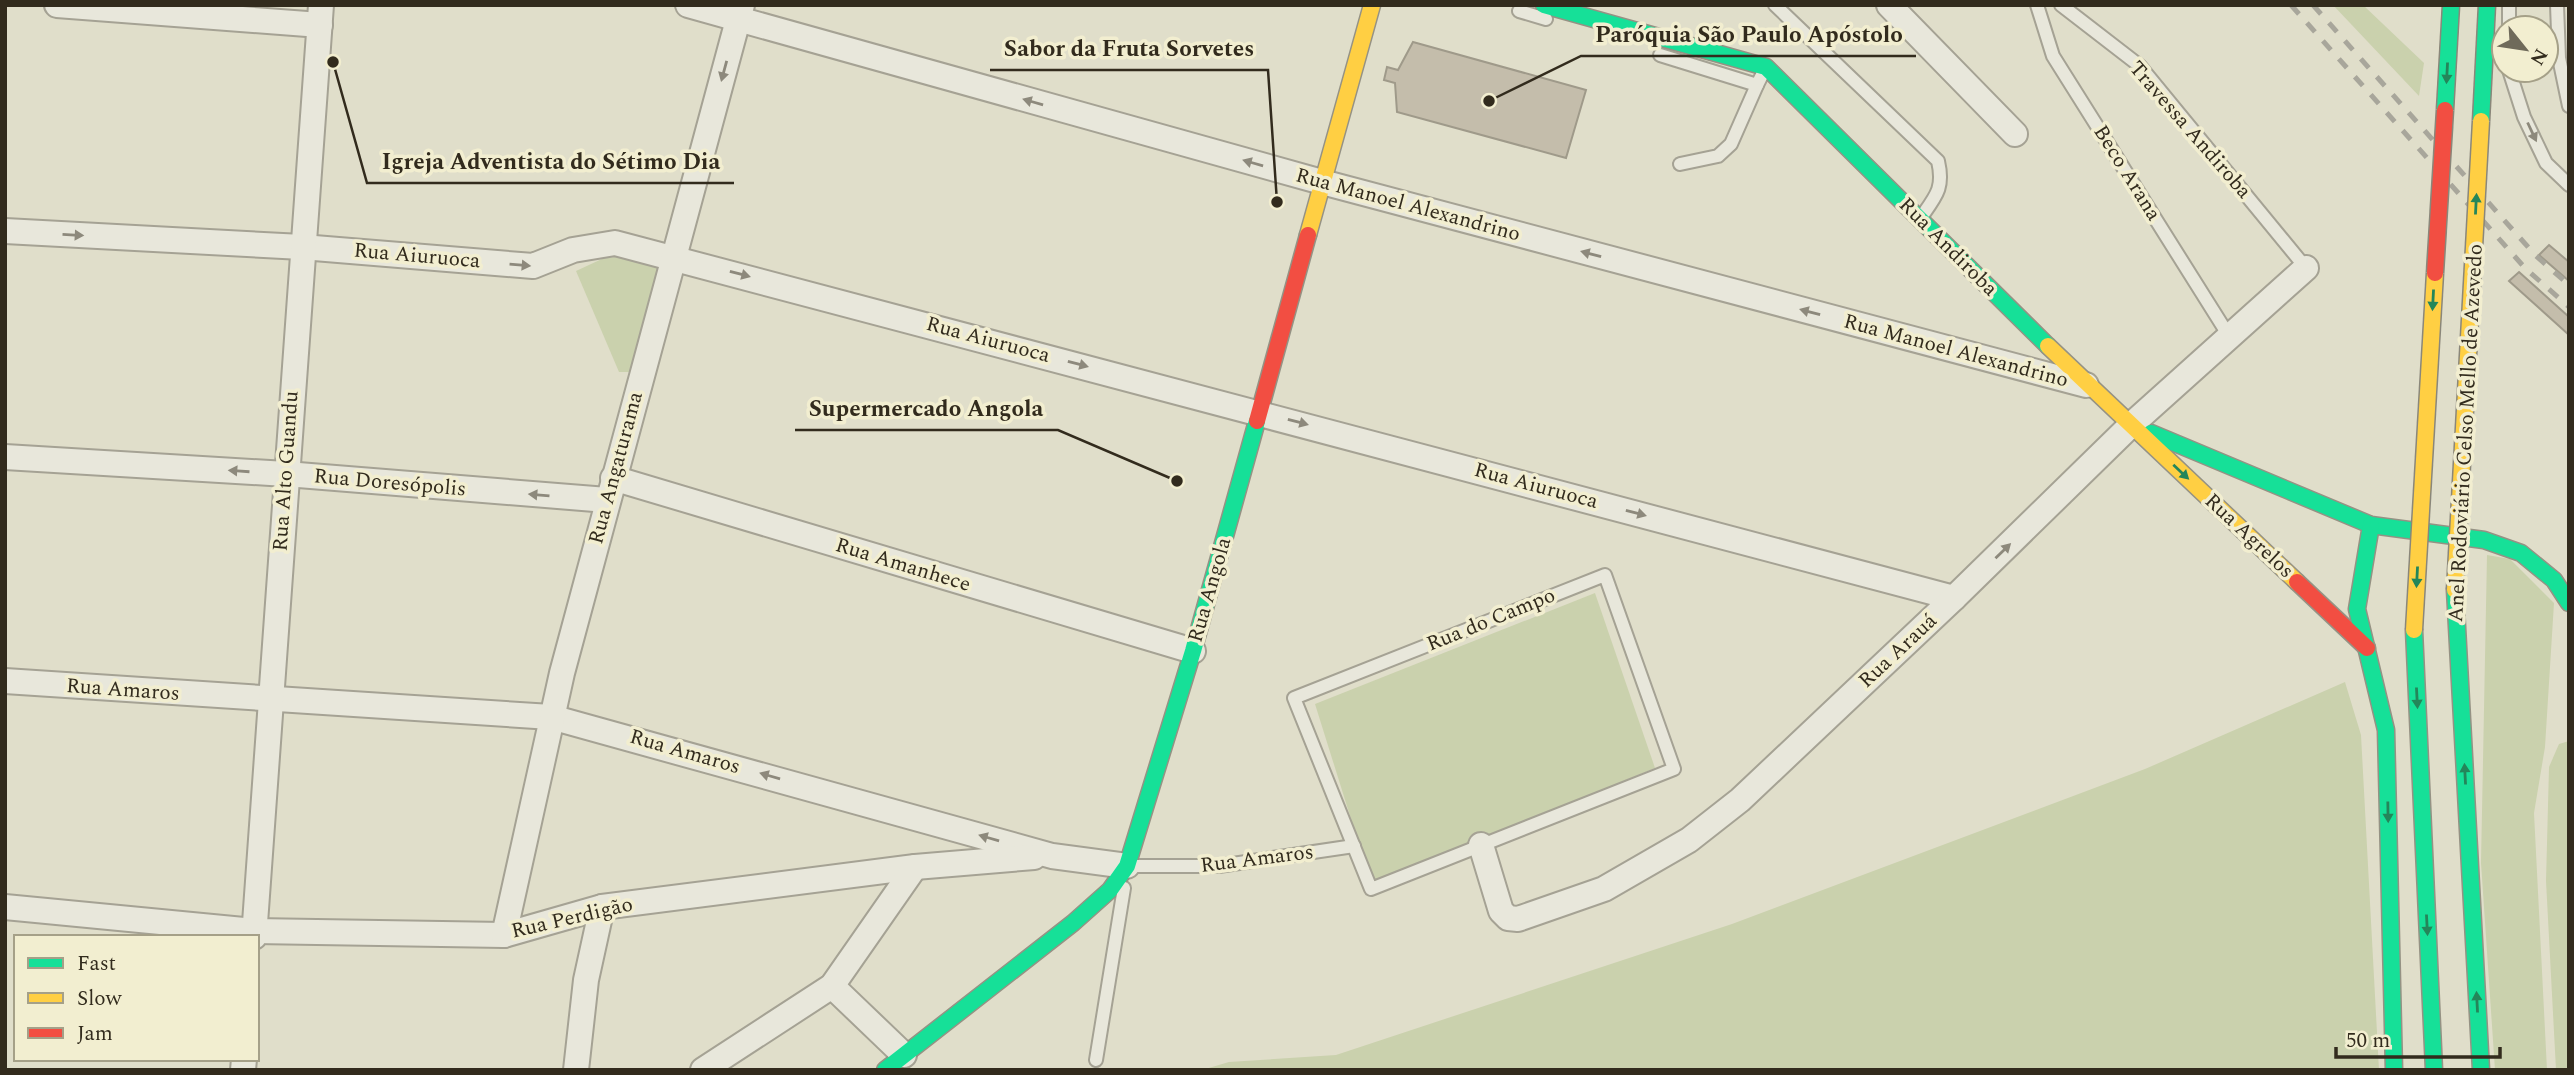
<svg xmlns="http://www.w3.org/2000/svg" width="2574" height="1075" font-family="Spectral,serif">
  <rect width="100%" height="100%" fill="#e0deca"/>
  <g fill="#cad1ad">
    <path d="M 2333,5 L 2363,5 L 2424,63 L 2419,96 Z"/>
    <path d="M 627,256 L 660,269 L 632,372 L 619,372 L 576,271 L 604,258 Z"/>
    <path d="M 2487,555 L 2510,559 L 2554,603 L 2545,747 L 2534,813 L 2547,1070 L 2495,1070 L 2481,863 Z"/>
    <path d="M 1595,593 L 1655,768 L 1372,886 L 1315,704 Z"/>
    <path d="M 2345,682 L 2361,735 L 2379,1070 L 1202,1070 L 1229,1062 L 1336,1055 L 1732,924 L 2145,769 Z"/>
    <path d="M 2569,741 L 2569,1070 L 2556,1070 L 2546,881 L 2549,767 L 2559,744 Z"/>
  </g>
  <g fill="#c4bdab" stroke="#9f9a8a" stroke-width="2">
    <path d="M 1413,42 L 1586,90 L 1566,158 L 1397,112 L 1395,83 L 1384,80 L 1387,67 L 1398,70 Z"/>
    <path d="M 2549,245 L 2569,262 L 2569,281 L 2539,255 Z"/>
    <path d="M 2519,272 L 2569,317 L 2569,335 L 2509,281 Z"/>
  </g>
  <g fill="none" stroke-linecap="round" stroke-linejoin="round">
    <g stroke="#a5a294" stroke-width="16">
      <g id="lane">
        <path d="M 1775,5 L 1938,161 C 1944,187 1937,195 1922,216"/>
        <path d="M 2037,5 L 2053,56 L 2229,336"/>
        <path d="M 2061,5 L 2140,66 L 2306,268"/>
        <path d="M 2509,5 L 2509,28"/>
        <path d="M 2557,5 L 2559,58 L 2569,106"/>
        <path d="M 1519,11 L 1546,19"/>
        <path d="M 1660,55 L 1757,85 L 1764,71"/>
        <path d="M 2509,70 L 2524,117 L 2546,163 L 2569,185"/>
        <path d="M 1680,164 L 1718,156 L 1731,144 L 1757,85"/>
        <path d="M 1605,575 L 1674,769 L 1371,889 L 1294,698 Z"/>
        <path d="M 1131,866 L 1219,866 L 1354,846"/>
        <path d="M 1096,1060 L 1124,888"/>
      </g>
    </g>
    <g stroke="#a5a294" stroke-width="28">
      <g id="street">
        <path d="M 57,5 L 320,25"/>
        <path d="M 688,5 L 1322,182 L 2086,385"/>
        <path d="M 1889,5 L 2015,134"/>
        <path d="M 5,231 L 302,247 L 533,266 L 573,250 L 615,243 L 1954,598"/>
        <path d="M 5,457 L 286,474 L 607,500"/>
        <path d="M 613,478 L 1193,651"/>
        <path d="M 5,681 L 551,717 L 1052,856 L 1127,866"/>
        <path d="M 1481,845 L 1501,911 L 1508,918 L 1518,919 L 1604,889 L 1689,840 L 1740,800 L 1954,598 L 2131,425 L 2306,268"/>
        <path d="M 5,907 L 254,931 L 504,935 L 602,907 L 915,867 L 1034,857"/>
        <path d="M 504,935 L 562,673 L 742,5"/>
        <path d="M 254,937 L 321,5"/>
        <path d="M 832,986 L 904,1055"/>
        <path d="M 243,1070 L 244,1059"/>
        <path d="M 576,1070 L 586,980 L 602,907"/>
        <path d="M 703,1070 L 832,986 L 915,867"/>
      </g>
    </g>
    <g stroke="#959284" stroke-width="19">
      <g id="fast">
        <path d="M 1544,5 L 1766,67 L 2048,346"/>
        <path d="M 2151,433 L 2371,525 L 2484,540 L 2521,553 L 2554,580 L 2569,603"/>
        <path d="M 2371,525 L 2357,609 L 2386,730 L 2394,1070"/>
        <path d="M 2455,590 L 2481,1070"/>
        <path d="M 2414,630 L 2434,1070"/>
        <path d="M 885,1070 L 1073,923 L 1110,890 L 1127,866 L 1193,651 L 1257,421"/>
      </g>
    </g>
    <g stroke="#959284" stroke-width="19">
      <g id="slow">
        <path d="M 1308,235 L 1372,5"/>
        <path d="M 2048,346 L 2297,582"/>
      </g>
    </g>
    <g stroke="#959284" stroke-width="19">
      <g id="jam">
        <path d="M 1257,421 L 1308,235"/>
        <path d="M 2297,582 L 2367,648"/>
      </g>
    </g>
    <use href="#lane" stroke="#e8e7db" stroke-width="12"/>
    <use href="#street" stroke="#e8e7db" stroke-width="24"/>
    <use href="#fast" stroke="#16e098" stroke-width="16"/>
    <use href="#slow" stroke="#ffcf43" stroke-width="16"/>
    <use href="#jam" stroke="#f24e42" stroke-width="16"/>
    <g stroke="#a8a69b" stroke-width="5" stroke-dasharray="12 12" stroke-linecap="butt">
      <path d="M 2291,5 L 2525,268 L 2569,307"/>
      <path d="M 2313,5 L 2536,256 L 2569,285"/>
    </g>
    <g stroke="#8a877a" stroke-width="19" stroke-linecap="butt">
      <g id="fast-bridge">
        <path d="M 2445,110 L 2451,5"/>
        <path d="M 2481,121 L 2487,5"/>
      </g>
    </g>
    <g stroke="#8a877a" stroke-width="19" stroke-linecap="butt">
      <g id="slow-bridge">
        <path d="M 2455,590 L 2481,121"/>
        <path d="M 2414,630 L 2435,273"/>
      </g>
    </g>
    <g stroke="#8a877a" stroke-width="19" stroke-linecap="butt">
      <path id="jam-bridge" d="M 2435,273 L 2445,110"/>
    </g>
    <use href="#fast-bridge" stroke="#16e098" stroke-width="16"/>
    <use href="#slow-bridge" stroke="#ffcf43" stroke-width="16"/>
    <use href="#jam-bridge" stroke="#f24e42" stroke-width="16"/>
  </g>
  <defs><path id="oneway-solid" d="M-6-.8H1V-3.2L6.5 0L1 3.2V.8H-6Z" transform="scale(1.75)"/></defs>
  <g fill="#8d897c">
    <use href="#oneway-solid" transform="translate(724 71) rotate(105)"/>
    <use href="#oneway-solid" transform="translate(1033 102) rotate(-164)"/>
    <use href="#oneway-solid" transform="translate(2532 132) rotate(65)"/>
    <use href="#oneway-solid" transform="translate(1253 163) rotate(-164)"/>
    <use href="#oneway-solid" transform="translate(73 235) rotate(3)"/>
    <use href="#oneway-solid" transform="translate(1591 254) rotate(-165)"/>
    <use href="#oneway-solid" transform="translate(520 265) rotate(5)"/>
    <use href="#oneway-solid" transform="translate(740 274) rotate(15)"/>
    <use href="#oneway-solid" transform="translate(1810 312) rotate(-165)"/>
    <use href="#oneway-solid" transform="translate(1078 364) rotate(15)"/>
    <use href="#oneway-solid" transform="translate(1298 422) rotate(15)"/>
    <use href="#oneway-solid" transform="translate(239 471) rotate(-176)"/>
    <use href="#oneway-solid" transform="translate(539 495) rotate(-175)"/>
    <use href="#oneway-solid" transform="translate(1636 513) rotate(15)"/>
    <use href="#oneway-solid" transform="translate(2003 551) rotate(-44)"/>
    <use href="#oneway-solid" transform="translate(770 776) rotate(-164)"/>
    <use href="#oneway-solid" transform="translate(989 838) rotate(-164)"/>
  </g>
  <g fill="#24865a">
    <use href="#oneway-solid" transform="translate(2447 73) rotate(93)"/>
    <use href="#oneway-solid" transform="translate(2476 204) rotate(-87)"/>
    <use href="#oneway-solid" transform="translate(2433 300) rotate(93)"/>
    <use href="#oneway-solid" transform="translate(2181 472) rotate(43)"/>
    <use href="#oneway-solid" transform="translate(2417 577) rotate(93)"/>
    <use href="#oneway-solid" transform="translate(2417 698) rotate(87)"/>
    <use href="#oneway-solid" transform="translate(2465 774) rotate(-93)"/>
    <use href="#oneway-solid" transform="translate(2388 812) rotate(89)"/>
    <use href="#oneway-solid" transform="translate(2427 925) rotate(87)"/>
    <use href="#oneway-solid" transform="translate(2477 1002) rotate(-93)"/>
  </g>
  <g text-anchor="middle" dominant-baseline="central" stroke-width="7" stroke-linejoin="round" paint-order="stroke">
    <g font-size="21" fill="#322b1d" stroke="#f2eed0">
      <text transform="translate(2190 130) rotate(49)">Travessa Andiroba</text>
      <text transform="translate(2127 173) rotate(58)">Beco Arana</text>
      <text transform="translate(1408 205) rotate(15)">Rua Manoel Alexandrino</text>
      <text transform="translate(1948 247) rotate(45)">Rua Andiroba</text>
      <text transform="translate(417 256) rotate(5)">Rua Aiuruoca</text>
      <text transform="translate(988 340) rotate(15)">Rua Aiuruoca</text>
      <text transform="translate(1956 351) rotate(15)">Rua Manoel Alexandrino</text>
      <text transform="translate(2466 433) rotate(-87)">Anel Rodoviário Celso Mello de Azevedo</text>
      <text transform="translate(616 468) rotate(-75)">Rua Angaturama</text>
      <text transform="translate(286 471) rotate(-86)">Rua Alto Guandu</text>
      <text transform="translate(390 483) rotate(5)">Rua Doresópolis</text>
      <text transform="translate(1536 486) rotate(15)">Rua Aiuruoca</text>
      <text transform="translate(2249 536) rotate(43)">Rua Agrelos</text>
      <text transform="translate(903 565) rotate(17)">Rua Amanhece</text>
      <text transform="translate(1210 590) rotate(-74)">Rua Angola</text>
      <text transform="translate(1491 620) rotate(-22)">Rua do Campo</text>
      <text transform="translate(1898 651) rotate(-43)">Rua Arauá</text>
      <text transform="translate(123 690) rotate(4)">Rua Amaros</text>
      <text transform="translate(685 752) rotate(16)">Rua Amaros</text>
      <text transform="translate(1257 859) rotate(-7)">Rua Amaros</text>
      <text transform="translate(572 918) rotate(-13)">Rua Perdigão</text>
    </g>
  </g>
  <path fill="none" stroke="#322b1d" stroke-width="2.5" d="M1489 101L1581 56H1916M1277 202L1268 70H990M333 62L367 183H734M1177 481L1058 430H795"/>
  <g fill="#322b1d" stroke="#f2eed0" stroke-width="2.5">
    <circle cx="1489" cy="101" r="7"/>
    <circle cx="1277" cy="202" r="7"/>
    <circle cx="333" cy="62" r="7"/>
    <circle cx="1177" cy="481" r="7"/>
  </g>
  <g font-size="23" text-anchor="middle" font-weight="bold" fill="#322b1d" stroke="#f2eed0" stroke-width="7" stroke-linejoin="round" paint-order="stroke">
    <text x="1749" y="42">Paróquia São Paulo Apóstolo</text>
    <text x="1129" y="56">Sabor da Fruta Sorvetes</text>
    <text x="551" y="169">Igreja Adventista do Sétimo Dia</text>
    <text x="926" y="416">Supermercado Angola</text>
  </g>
  <rect width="2574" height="1075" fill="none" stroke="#322b1d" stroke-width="14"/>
  <rect x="14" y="935" width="245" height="126" fill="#f2eed0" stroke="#a5a088" stroke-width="2"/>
  <rect x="28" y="958" width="35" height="10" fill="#16e098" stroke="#a5a088" stroke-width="2"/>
  <text x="77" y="970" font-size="21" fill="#322b1d">Fast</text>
  <rect x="28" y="993" width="35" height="10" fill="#ffcf43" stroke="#a5a088" stroke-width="2"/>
  <text x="77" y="1005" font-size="21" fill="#322b1d">Slow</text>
  <rect x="28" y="1028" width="35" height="10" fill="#f24e42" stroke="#a5a088" stroke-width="2"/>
  <text x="77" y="1040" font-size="21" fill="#322b1d">Jam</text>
  <g transform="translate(2525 49) rotate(120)"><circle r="33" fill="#f2eed0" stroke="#a5a088" stroke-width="2"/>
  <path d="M0-5L12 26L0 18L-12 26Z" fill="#6f6a5a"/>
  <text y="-10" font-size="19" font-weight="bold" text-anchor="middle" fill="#322b1d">N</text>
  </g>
  <path d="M2336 1047v10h164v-10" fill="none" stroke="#322b1d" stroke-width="3.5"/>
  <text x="2346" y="1047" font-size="21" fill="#322b1d" stroke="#f2eed0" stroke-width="5" paint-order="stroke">50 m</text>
</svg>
